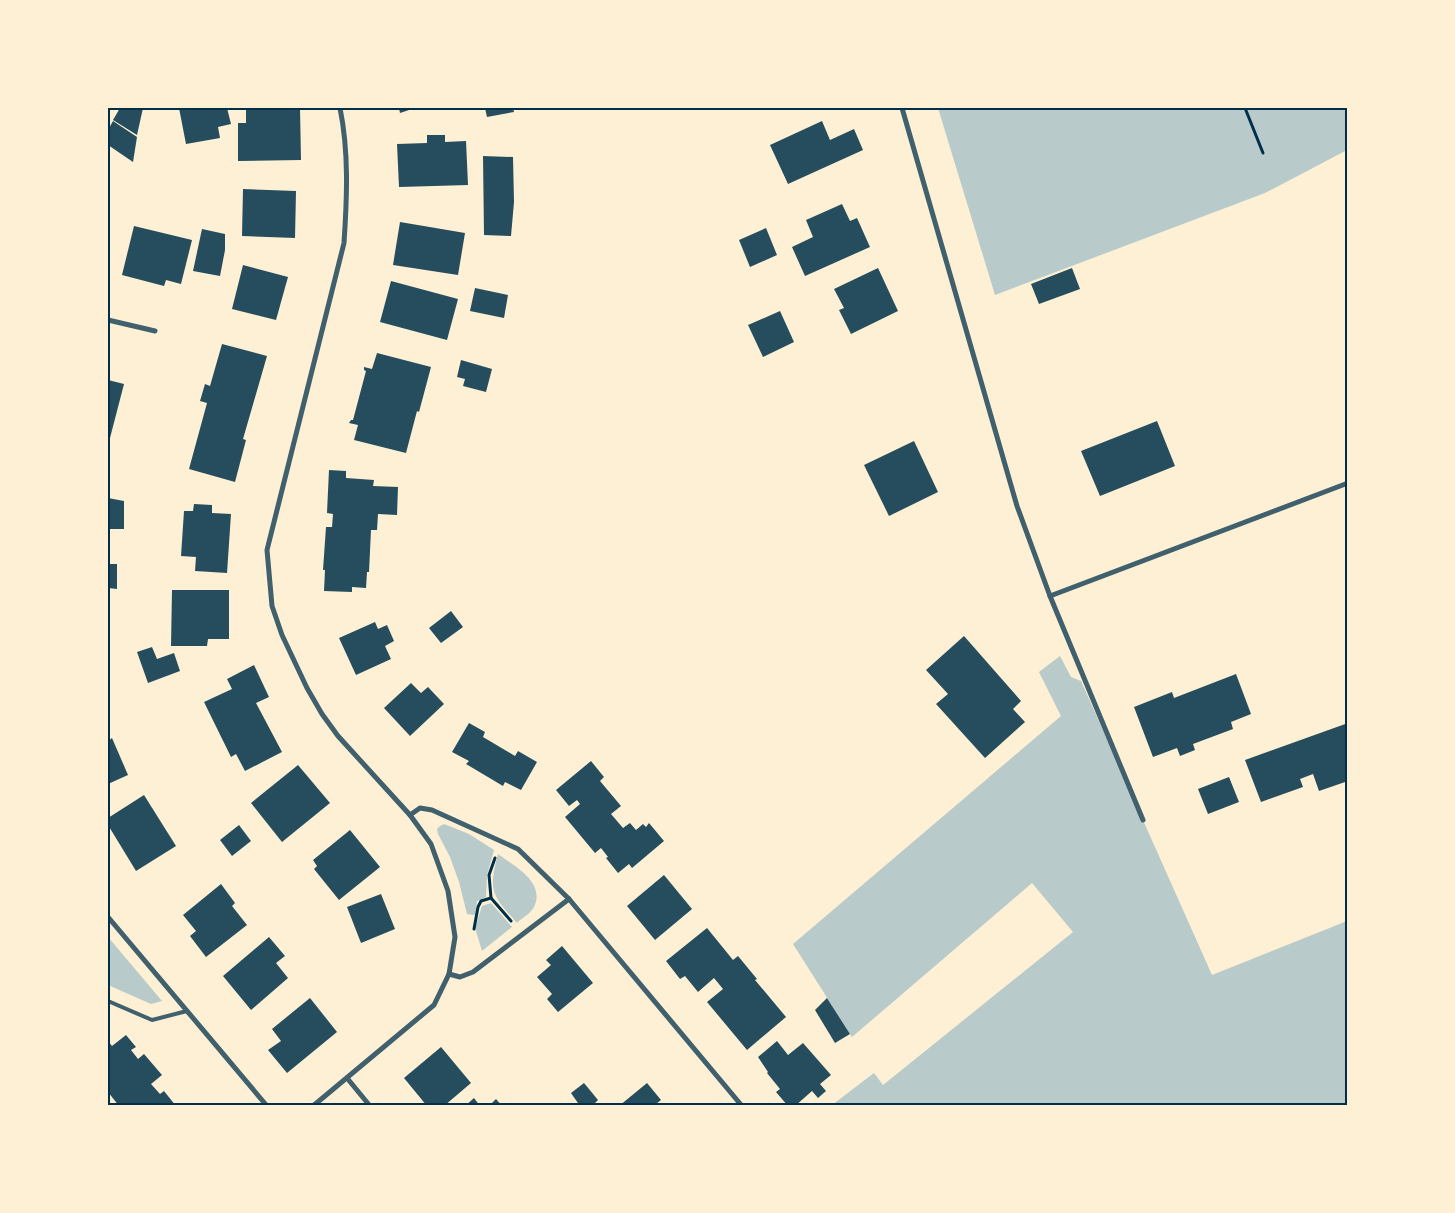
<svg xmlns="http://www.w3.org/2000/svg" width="1455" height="1213" font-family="Karla,sans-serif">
  <rect width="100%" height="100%" fill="#fdf0d5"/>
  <g fill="#b9caca">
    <path d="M 938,108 L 1347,108 L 1347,150 L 1265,193 L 995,295 Z"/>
    <path d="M 1060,656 L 1071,677 L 1081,681 L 1212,975 L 1347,921 L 1347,1105 L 832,1105 L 874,1073 L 883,1085 L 1073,932 L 1032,883 L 852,1037 L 793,944 L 1061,716 L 1039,672 Z"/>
    <path d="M 444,824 L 469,834 L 494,850 L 487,875 L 486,897 L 477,901 L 475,915 L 467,914 L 459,882 L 450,857 L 438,834 L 437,829 L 440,826 Z"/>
    <path d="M 498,854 C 514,866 546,882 534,907 C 531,913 522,918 517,923 C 492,895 488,891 498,854 Z"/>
    <path d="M 491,903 L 512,927 L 482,951 L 475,928 L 482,906 Z"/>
    <path d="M 108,937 L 162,1001 L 151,1004 L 108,985 Z"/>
  </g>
  <g fill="#264d5e">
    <path d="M 120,108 L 143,108 L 137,135 L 113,120 Z"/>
    <path d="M 179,108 L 227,108 L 231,124 L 218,127 L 220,138 L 186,144 Z"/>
    <path d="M 246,108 L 300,108 L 301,160 L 238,161 L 238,123 L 246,123 Z"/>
    <path d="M 399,108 L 415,108 L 400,113 Z"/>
    <path d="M 485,108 L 513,108 L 514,112 L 487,117 Z"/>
    <path d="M 113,121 L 137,137 L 133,162 L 108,145 L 108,130 Z"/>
    <path d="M 822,121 L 830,140 L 854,129 L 863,150 L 788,184 L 770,145 Z"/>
    <path d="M 427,135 L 445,135 L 445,142 L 466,141 L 468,185 L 399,187 L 397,144 L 427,143 Z"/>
    <path d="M 483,156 L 513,157 L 514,202 L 511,236 L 484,235 Z"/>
    <path d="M 243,189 L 296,191 L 295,238 L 242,236 Z"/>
    <path d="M 842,204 L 850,221 L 857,218 L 870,247 L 805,276 L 792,247 L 813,237 L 806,220 Z"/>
    <path d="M 400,222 L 465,233 L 458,275 L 393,265 Z"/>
    <path d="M 134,226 L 192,240 L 181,284 L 166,280 L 164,286 L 122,275 Z"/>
    <path d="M 766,228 L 777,255 L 750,267 L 739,240 Z"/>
    <path d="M 202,229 L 225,234 L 225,250 L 220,276 L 193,271 Z"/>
    <path d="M 243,265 L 288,277 L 276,320 L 232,309 Z"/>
    <path d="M 878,268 L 898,311 L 851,334 L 839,310 L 844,308 L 834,289 Z"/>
    <path d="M 1072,268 L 1080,289 L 1039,304 L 1031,284 Z"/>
    <path d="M 391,281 L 458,299 L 447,340 L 380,322 Z"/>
    <path d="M 475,288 L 508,295 L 504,318 L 470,311 Z"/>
    <path d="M 780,311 L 794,342 L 763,357 L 748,325 Z"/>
    <path d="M 222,344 L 267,356 L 243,439 L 246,440 L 235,482 L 189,469 L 207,403 L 200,401 L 205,384 L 210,386 Z"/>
    <path d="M 377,353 L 431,367 L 419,412 L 417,411 L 406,453 L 354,440 L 358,425 L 349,423 L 351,420 L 353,420 L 366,371 L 364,370 L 364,367 L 372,369 Z"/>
    <path d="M 461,360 L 492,369 L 486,392 L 463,386 L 465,379 L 457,377 Z"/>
    <path d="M 108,380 L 124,384 L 110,438 L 108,437 Z"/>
    <path d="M 1157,421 L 1175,466 L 1100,496 L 1081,451 Z"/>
    <path d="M 914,441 L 938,492 L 889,516 L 864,465 Z"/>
    <path d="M 329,470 L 346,471 L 346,478 L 374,480 L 373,486 L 398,487 L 397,515 L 378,514 L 377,530 L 371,530 L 369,572 L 367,572 L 366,588 L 352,587 L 352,592 L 324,591 L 325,570 L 323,570 L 326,527 L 332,527 L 333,514 L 327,513 Z"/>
    <path d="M 108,498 L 124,501 L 124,529 L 108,529 Z"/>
    <path d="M 194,504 L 212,505 L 212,513 L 231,514 L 227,573 L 195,571 L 196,557 L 181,556 L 184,511 L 193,511 Z"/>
    <path d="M 108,564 L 117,564 L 117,589 L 108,588 Z"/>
    <path d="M 172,590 L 229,590 L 229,639 L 208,639 L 207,646 L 171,646 Z"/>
    <path d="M 451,611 L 463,627 L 441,643 L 429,628 Z"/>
    <path d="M 375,622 L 378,629 L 387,625 L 394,641 L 385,646 L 391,659 L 356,675 L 339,638 Z"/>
    <path d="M 964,636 L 1021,701 L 1013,709 L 1025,722 L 985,758 L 936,704 L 948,694 L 926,670 Z"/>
    <path d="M 152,647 L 157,659 L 174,653 L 180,671 L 148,683 L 137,652 Z"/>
    <path d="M 254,665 L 269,697 L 256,703 L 282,752 L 245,771 L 236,754 L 231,757 L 204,702 L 232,689 L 227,679 Z"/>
    <path d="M 1236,674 L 1251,714 L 1231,722 L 1233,729 L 1193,744 L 1195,750 L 1180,756 L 1177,748 L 1153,757 L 1134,707 L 1172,692 L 1174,698 Z"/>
    <path d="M 411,683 L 421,693 L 428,687 L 444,704 L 410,736 L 384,708 Z"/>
    <path d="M 469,723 L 485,732 L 483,737 L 515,756 L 518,751 L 537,762 L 521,790 L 505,782 L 503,786 L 466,764 L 469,761 L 452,752 Z"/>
    <path d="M 1348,723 L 1348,781 L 1319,791 L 1313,774 L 1300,779 L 1303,787 L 1261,802 L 1245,760 Z"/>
    <path d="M 112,738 L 128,775 L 108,784 L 108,741 Z"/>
    <path d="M 591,761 L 604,777 L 600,781 L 621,806 L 611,814 L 623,828 L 630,823 L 636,830 L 643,824 L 646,827 L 649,823 L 664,841 L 632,868 L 629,864 L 618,873 L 606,858 L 608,857 L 601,848 L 595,853 L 565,817 L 580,804 L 577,800 L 569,806 L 556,790 Z"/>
    <path d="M 298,765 L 330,803 L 282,842 L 251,803 Z"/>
    <path d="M 1229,777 L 1239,802 L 1208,814 L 1198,789 Z"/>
    <path d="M 144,795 L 176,846 L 136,871 L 108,825 L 108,818 Z"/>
    <path d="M 239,825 L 251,841 L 232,856 L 220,840 Z"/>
    <path d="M 350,830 L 380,867 L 339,900 L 314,869 L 317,866 L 313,860 Z"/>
    <path d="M 664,875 L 692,909 L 655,940 L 627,906 Z"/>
    <path d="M 221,884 L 235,903 L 232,906 L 247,925 L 206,957 L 190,936 L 196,931 L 183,915 Z"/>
    <path d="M 381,894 L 395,929 L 361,943 L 347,907 Z"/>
    <path d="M 707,928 L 733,960 L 738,956 L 757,979 L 755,980 L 786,1017 L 747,1050 L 707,1002 L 723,989 L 714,978 L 698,992 L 685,976 L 680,979 L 666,961 Z"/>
    <path d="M 269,937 L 285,956 L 276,963 L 288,978 L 251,1010 L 223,976 Z"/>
    <path d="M 562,946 L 593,983 L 558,1012 L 547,999 L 552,994 L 537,977 L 551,965 L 546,960 Z"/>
    <path d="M 310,998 L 337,1032 L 287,1073 L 268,1050 L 281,1041 L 272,1029 Z"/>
    <path d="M 827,998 L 850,1034 L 835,1043 L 815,1010 Z"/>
    <path d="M 126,1035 L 136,1047 L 131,1050 L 138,1059 L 144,1054 L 162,1075 L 151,1084 L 160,1094 L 164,1091 L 176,1106 L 119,1106 L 108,1092 L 108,1041 L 112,1046 Z"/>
    <path d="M 777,1041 L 788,1055 L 803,1043 L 831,1075 L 820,1084 L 826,1091 L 818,1098 L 812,1091 L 795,1106 L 788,1106 L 776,1092 L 780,1089 L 767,1073 L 768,1072 L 758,1057 Z"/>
    <path d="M 441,1047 L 471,1083 L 444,1106 L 427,1106 L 404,1078 Z"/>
    <path d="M 584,1083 L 598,1100 L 592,1106 L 580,1106 L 571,1093 Z"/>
    <path d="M 647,1083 L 661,1100 L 656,1104 L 657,1106 L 619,1106 Z"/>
    <path d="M 474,1098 L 480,1106 L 465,1106 Z"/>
    <path d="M 496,1099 L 502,1106 L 489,1106 Z"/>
  </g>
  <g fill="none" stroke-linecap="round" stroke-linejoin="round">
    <g stroke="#003049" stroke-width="3">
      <path d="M 1245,108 L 1263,153"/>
      <path d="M 495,858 L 489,875 L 491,898 L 511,921"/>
      <path d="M 474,929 L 478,907 L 481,901 L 491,898"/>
    </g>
    <path stroke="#3f606c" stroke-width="4" d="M 108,1001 L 152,1020 L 187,1011"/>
    <g stroke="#3f606c" stroke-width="5">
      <path d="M 902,108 L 1017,506 L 1050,596 L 1143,820"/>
      <path d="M 108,320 L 155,331"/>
      <path d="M 1050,596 L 1348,483"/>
      <path d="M 410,815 L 420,808 L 432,810 L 518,849 L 569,899 L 742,1106"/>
      <path d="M 108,917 L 267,1106"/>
      <path d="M 449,974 L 460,977 L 473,972 L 569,899"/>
      <path d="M 347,1078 L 370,1106"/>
      <path d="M 313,1106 L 434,1005 L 449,974 L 455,937 L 448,891 L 431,844 L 410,815 L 338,736 L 322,714 L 307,688 L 282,635 L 272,606 L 267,550 L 344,243 C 347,198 349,152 340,108"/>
    </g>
  </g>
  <rect width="1455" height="1213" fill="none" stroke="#fdf0d5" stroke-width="218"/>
  <rect x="109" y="109" width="1237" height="995" fill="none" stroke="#003049" stroke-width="2"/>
</svg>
